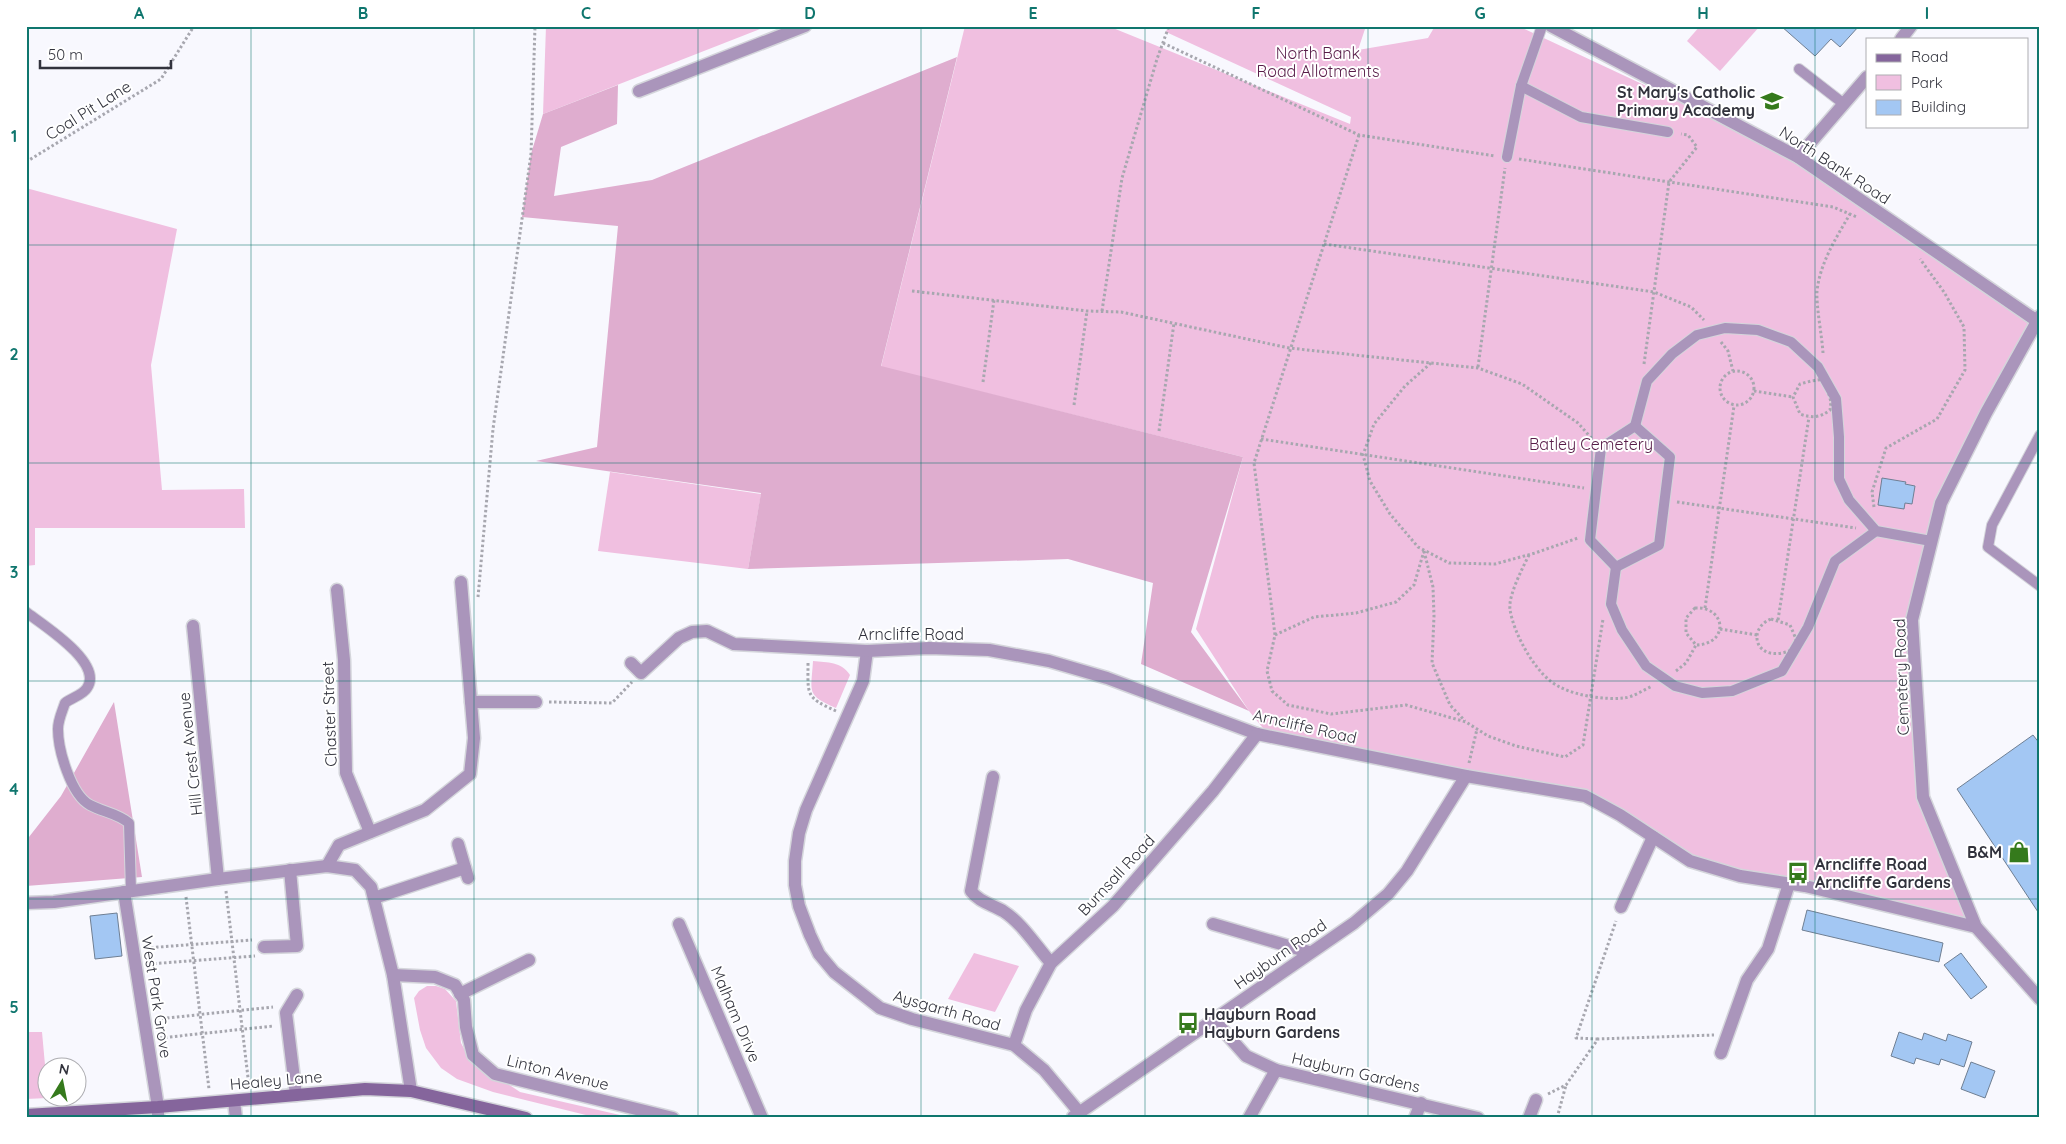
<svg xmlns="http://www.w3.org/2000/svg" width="2066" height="1144" font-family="Quicksand,sans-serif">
  <rect width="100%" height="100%" fill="#f8f8fe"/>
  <g fill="#f0bfe0">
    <path d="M 546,26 L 768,26 L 543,114 Z"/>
    <path d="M 965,26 L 1108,26 L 1350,124 L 1351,117 L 1166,32 L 1168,26 L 1360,26 L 1365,29 L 1358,50 L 1428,38 L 1435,26 L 1518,26 L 1798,157 L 2037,321 L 1941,503 L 1912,620 L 1923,797 L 1976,927 L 1690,861 L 1585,796 L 1267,733 L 1249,711 L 1196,629 L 1243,457 L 881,367 Z"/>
    <path d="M 1700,26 L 1760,26 L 1720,71 L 1687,41 Z"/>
    <path d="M 26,188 L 177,229 L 151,365 L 162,490 L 244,489 L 245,528 L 35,528 L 35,565 L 26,566 Z"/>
    <path d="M 610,472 L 761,494 L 748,569 L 598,551 Z"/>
    <path d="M 813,661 C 828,663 841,661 850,675 L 836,708 C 806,695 811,693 813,661 Z"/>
    <path d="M 974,953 L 1019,966 L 995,1012 L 948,999 Z"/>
    <path d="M 427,986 L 436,986 L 445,989 L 456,1001 L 461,1043 L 469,1058 L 520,1092 L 633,1118 L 598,1118 L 493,1092 L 457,1079 L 441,1068 L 426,1048 L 420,1030 L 414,998 L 419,991 Z"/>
    <path d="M 26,1032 L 42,1032 L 48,1098 L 26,1099 Z"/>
  </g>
  <g fill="#dfadcf">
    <path d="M 957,57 L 881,366 L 1243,457 L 1191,632 L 1249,711 L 1141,664 L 1153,583 L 1068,559 L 748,569 L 761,493 L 536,461 L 597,447 L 618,226 L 522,217 L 531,154 L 543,114 L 618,85 L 617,124 L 561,147 L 554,196 L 652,180 Z"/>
    <path d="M 114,702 L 142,877 L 26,886 L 26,837 L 29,837 L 61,796 Z"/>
  </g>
  <g fill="#a3c7f3" stroke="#6f7f93">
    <path d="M 1781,26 L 1859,26 L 1840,47 L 1831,39 L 1815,56 Z"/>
    <path d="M 1882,478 L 1906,482 L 1905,484 L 1915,486 L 1912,504 L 1905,503 L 1904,509 L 1878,505 Z"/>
    <path d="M 2033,735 L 2040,744 L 2040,915 L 1957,789 Z"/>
    <path d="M 1807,910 L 1943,943 L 1939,962 L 1802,930 Z"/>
    <path d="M 117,913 L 122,956 L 95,959 L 90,916 Z"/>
    <path d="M 1961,953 L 1987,987 L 1971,999 L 1944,965 Z"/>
    <path d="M 1899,1032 L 1922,1040 L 1924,1033 L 1946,1041 L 1948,1034 L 1972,1042 L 1964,1067 L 1941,1059 L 1939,1065 L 1916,1058 L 1914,1064 L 1891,1056 Z"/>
    <path d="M 1971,1062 L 1995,1071 L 1985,1098 L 1961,1089 Z"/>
  </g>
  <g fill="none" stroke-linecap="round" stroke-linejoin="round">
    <g stroke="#d4d5db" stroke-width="12">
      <g id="service">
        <path d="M 1799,69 L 1844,104"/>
        <path d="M 1521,86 L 1581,117 L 1668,132"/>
        <path d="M 1507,157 L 1521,86 L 1542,26"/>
        <path d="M 1635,426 L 1647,381 L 1672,354 L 1697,335 L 1725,328 L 1758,330 L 1791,342 L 1818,367 L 1836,399 L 1839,437 L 1839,479 L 1849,500 L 1876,531 L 1931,541"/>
        <path d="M 1635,426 L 1670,457 L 1659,545 L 1616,567 L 1590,540 L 1601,448 Z"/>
        <path d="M 2040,435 L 1992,525 L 1988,547 L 2040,586"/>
        <path d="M 1616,567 L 1611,604 L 1622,630 L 1646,666 L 1675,686 L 1702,693 L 1732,691 L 1782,671 L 1808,627 L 1835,561 L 1876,531"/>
        <path d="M 26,612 C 43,625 104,663 87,688 C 83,695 71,698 65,703 C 62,712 58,720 58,729 C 58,750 71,795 90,805 C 103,812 117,813 129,823 L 131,891"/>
      </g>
    </g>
    <g stroke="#d4d5db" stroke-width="15">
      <g id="minor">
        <path d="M 1551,26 L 1798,157 L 2037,321"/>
        <path d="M 1901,39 L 1911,26"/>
        <path d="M 639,91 L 805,26"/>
        <path d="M 1798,157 L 1867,77"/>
        <path d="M 337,590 L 344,660 L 346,773 L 370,832"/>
        <path d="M 193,626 L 218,879"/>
        <path d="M 867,651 L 863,681 L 806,810 L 799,833 L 795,861 L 795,885 L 799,906 L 810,935 L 819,954 L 834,972 L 880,1008 L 912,1019 L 1014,1045 L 1044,1070 L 1079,1112"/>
        <path d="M 631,663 L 641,673 L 679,638 L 692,632 L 707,631 L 734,644 L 867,651 L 929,648 L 989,650 L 1049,661 L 1107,678 L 1257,734 L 1466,776 L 1585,796 L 1620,815 L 1690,861 L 1740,876 L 1805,886 L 1976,927"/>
        <path d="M 471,702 L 536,702"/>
        <path d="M 993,777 L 971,891 C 979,902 991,904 1003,911 C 1022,923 1036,946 1051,963"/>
        <path d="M 458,844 L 468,878"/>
        <path d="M 327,866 L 339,845 L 425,810 L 470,774 L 474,738 L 461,582"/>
        <path d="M 124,892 L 158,1107 L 158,1118"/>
        <path d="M 374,898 L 465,868"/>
        <path d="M 26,903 L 54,902 L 218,879 L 327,866 L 355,870 L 371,887 L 393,975 L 411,1091"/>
        <path d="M 1621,907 L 1653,837"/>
        <path d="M 679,924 L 762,1118"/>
        <path d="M 1213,924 L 1309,952"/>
        <path d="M 264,947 L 297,946 L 290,870"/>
        <path d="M 393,975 L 435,977 L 455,985 L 464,1000 L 466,1027 L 473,1055 L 495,1074 L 673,1118"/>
        <path d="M 460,994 L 529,960"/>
        <path d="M 1214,1020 L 1246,1056 L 1276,1070 L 1478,1118"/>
        <path d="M 1014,1045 L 1026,1010 L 1051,963 L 1113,906 L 1213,791 L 1257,734"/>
        <path d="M 1721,1053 L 1747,980 L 1768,949 L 1789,884"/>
        <path d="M 296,1095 L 286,1013 L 297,995"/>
        <path d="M 234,1101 L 236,1118"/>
        <path d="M 1073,1117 L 1354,923 L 1388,894 L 1407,871 L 1466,776"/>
        <path d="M 1249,1118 L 1276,1070"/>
        <path d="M 1415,1118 L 1421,1103"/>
        <path d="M 1529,1118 L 1536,1100"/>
      </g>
    </g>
    <g stroke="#d4d5db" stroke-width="15">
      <path id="tertiary" d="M 2040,316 L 1986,413 L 1941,503 L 1912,620 L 1923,797 L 1976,927 L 2040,999"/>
    </g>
    <g stroke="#d4d5db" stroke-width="15">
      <path id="secondary" d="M 26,1115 L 158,1107 L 365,1089 L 411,1091 L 526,1118"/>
    </g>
    <g stroke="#a7a7af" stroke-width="3" stroke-dasharray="2.5 2.5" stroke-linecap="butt">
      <path d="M 1163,43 L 1359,135 L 1495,156"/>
      <path d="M 1359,135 L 1254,463 L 1275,635 L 1267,671 L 1272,691 L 1288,705 L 1331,714 L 1406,705 L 1466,722 L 1488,736 L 1516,746 L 1565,757 L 1583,745 L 1603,619"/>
      <path d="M 1519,159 L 1833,207 L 1857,217"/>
      <path d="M 26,162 L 161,79 L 194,26"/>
      <path d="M 1324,244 L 1654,292 L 1691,307 L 1704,320"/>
      <path d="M 912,291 L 1087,311 L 1121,312 L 1289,348 L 1478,368 L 1522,384 L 1578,423 L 1593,440"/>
      <path d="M 1102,311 L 1122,178 L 1157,59 L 1169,26"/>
      <path d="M 1721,342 L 1728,351 L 1733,371"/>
      <path d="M 1823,353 C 1822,336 1816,306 1817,291 C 1820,263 1836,238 1850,214"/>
      <path d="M 1431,363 L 1405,386 L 1374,424 L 1363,455 L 1370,481 L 1390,514 L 1418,547 L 1449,563 L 1495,564 L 1535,553 L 1578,538"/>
      <path d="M 1644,364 L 1669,182 L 1697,147 L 1688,135 L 1681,134"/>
      <path d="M 1478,367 L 1505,168"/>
      <circle cx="1737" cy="388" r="17"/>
      <path d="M 1825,379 L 1831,402 L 1830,410 C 1820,418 1811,418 1800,414 L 1793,397 L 1800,384 L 1811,381 Z"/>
      <path d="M 983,382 L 994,300"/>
      <path d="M 1754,391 L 1793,397"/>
      <path d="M 1074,405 L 1087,311"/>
      <path d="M 1159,431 L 1174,323"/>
      <path d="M 1261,439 L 1584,488"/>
      <path d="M 1677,502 L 1856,528"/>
      <path d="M 1874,507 L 1872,492 L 1886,448 L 1937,419 L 1965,370 L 1964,327 L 1944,292 L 1920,259"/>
      <path d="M 1424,551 L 1433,587 L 1434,616 L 1432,663 L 1450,705 L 1465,721"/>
      <path d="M 1529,555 C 1523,567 1508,596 1510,609 C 1513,633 1537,677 1560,687 C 1577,696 1605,700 1624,698 C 1633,697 1644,690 1652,686"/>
      <path d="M 478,597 L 493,429 L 531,154 L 535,26"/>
      <path d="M 1695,608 C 1726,606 1730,644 1696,645 L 1686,633 L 1686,618 Z"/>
      <path d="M 1705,608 L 1734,406"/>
      <path d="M 1771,619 L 1790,625 L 1796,639 L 1796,648 C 1756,668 1745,629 1771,619 Z"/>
      <path d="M 1778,620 L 1809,417"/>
      <path d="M 1720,629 L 1757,635"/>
      <path d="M 1275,635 L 1314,617 L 1356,613 L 1396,602 L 1414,585 L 1424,551"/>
      <path d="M 808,663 C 808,695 805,697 836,711"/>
      <path d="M 1676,671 L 1686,663 L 1696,645"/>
      <path d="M 549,702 L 612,703 L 632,682"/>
      <path d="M 1469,763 L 1477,729"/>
      <path d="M 226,891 L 249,1086"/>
      <path d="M 186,897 L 209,1089"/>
      <path d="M 146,948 L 252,940"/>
      <path d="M 149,964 L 255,956"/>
      <path d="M 157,1019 L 273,1007"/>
      <path d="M 160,1038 L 273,1026"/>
      <path d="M 1598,1039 L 1576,1038 L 1616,921"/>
      <path d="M 1548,1094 L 1566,1085 L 1598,1039 L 1714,1035"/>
      <path d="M 1557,1118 L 1566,1085"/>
    </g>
    <use href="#service" stroke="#aa95bb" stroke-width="10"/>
    <use href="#minor" stroke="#aa95bb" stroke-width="12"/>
    <use href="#tertiary" stroke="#aa95bb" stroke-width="12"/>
    <use href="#secondary" stroke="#85659c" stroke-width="12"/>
  </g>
  <path fill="none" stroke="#0f766e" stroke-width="1" stroke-opacity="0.55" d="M 251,26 L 251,1118M 474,26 L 474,1118M 698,26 L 698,1118M 921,26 L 921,1118M 1145,26 L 1145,1118M 1368,26 L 1368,1118M 1592,26 L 1592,1118M 1815,26 L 1815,1118M 26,245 L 2040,245M 26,463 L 2040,463M 26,681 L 2040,681M 26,899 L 2040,899"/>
  <defs>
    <g id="school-bare" transform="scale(1.725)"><path d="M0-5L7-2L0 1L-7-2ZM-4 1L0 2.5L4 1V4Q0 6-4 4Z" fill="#357a1c" stroke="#fff" stroke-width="2.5" paint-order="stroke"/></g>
    <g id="shop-bare" transform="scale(1.725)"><path d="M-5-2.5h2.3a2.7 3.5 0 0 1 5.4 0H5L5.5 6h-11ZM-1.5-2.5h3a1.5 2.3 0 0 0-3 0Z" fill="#357a1c" stroke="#fff" stroke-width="2.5" paint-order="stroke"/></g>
    <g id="bus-bare" transform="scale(1.725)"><path d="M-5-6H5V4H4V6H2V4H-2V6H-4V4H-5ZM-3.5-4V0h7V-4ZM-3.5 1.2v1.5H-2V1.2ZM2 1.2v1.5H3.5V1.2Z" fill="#357a1c" stroke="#fff" stroke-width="2.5" paint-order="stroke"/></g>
  </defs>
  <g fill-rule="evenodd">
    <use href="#school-bare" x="1772" y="101"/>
    <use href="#shop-bare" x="2019" y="852"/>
    <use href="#bus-bare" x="1798" y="873"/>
    <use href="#bus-bare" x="1188" y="1023"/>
  </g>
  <g text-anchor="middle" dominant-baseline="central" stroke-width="4" stroke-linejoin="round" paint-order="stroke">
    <g font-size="16" fill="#581d49" stroke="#fff">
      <text x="1318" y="53">North Bank<tspan x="1318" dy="18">Road Allotments</tspan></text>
      <text x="1591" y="444">Batley Cemetery</text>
    </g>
    <g font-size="16" font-weight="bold" fill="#32333d" stroke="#fff" text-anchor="end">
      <text x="1755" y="92">St Mary's Catholic<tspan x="1755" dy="18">Primary Academy</tspan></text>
      <text x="2002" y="852">B&amp;M</text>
      <text x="1815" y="864" text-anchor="start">Arncliffe Road<tspan x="1815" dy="18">Arncliffe Gardens</tspan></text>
      <text x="1204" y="1014" text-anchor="start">Hayburn Road<tspan x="1204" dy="18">Hayburn Gardens</tspan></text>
    </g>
    <g font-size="16" fill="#32333d" stroke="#fff">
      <text transform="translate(88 110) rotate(-32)">Coal Pit Lane</text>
      <text transform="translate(1835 165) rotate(33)">North Bank Road</text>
      <text x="911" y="634">Arncliffe Road</text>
      <text transform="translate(1901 677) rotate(-92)">Cemetery Road</text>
      <text transform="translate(329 714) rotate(-92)">Chaster Street</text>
      <text transform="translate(1305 726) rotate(13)">Arncliffe Road</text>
      <text transform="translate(190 754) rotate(-96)">Hill Crest Avenue</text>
      <text transform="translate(1116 875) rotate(-47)">Burnsall Road</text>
      <text transform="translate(1280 954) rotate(-35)">Hayburn Road</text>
      <text transform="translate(157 997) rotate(81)">West Park Grove</text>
      <text transform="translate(947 1010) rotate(16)">Aysgarth Road</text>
      <text transform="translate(736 1014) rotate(67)">Malham Drive</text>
      <text transform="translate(558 1072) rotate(14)">Linton Avenue</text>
      <text transform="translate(1356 1072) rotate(13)">Hayburn Gardens</text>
      <text transform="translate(276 1080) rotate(-5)">Healey Lane</text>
    </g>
  </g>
  <rect width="2066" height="1144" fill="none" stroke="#ffffff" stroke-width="55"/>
  <rect x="1866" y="38" width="162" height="90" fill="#ffffff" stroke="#adadb1"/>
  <rect x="1876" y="54" width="25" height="8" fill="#85659c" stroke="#adadb1"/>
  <text x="1911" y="62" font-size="15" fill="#32333d">Road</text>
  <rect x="1876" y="75" width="25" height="15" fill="#f0bfe0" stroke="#adadb1"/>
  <text x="1911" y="88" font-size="15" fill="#32333d">Park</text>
  <rect x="1876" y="100" width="25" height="15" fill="#a3c7f3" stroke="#adadb1"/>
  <text x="1911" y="112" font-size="15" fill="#32333d">Building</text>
  <g transform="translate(62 1082) rotate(10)"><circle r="24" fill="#ffffff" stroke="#adadb1"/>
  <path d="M0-4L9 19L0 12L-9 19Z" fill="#357a1c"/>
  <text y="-8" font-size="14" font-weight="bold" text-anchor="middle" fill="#32333d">N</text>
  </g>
  <path d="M40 60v8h131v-8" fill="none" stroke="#32333d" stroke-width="2.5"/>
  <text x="48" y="60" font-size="15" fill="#32333d" stroke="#ffffff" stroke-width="4" paint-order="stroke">50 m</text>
  <rect x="28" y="28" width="2010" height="1088" fill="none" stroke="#0f766e" stroke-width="2"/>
  <g font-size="16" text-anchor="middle" font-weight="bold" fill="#0f766e">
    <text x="139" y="19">A</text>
    <text x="363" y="19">B</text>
    <text x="586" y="19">C</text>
    <text x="810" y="19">D</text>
    <text x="1033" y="19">E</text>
    <text x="1256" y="19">F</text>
    <text x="1480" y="19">G</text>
    <text x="1703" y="19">H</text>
    <text x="1927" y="19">I</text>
    <text x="14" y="142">1</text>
    <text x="14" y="360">2</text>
    <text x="14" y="578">3</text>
    <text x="14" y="795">4</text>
    <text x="14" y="1013">5</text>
  </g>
</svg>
